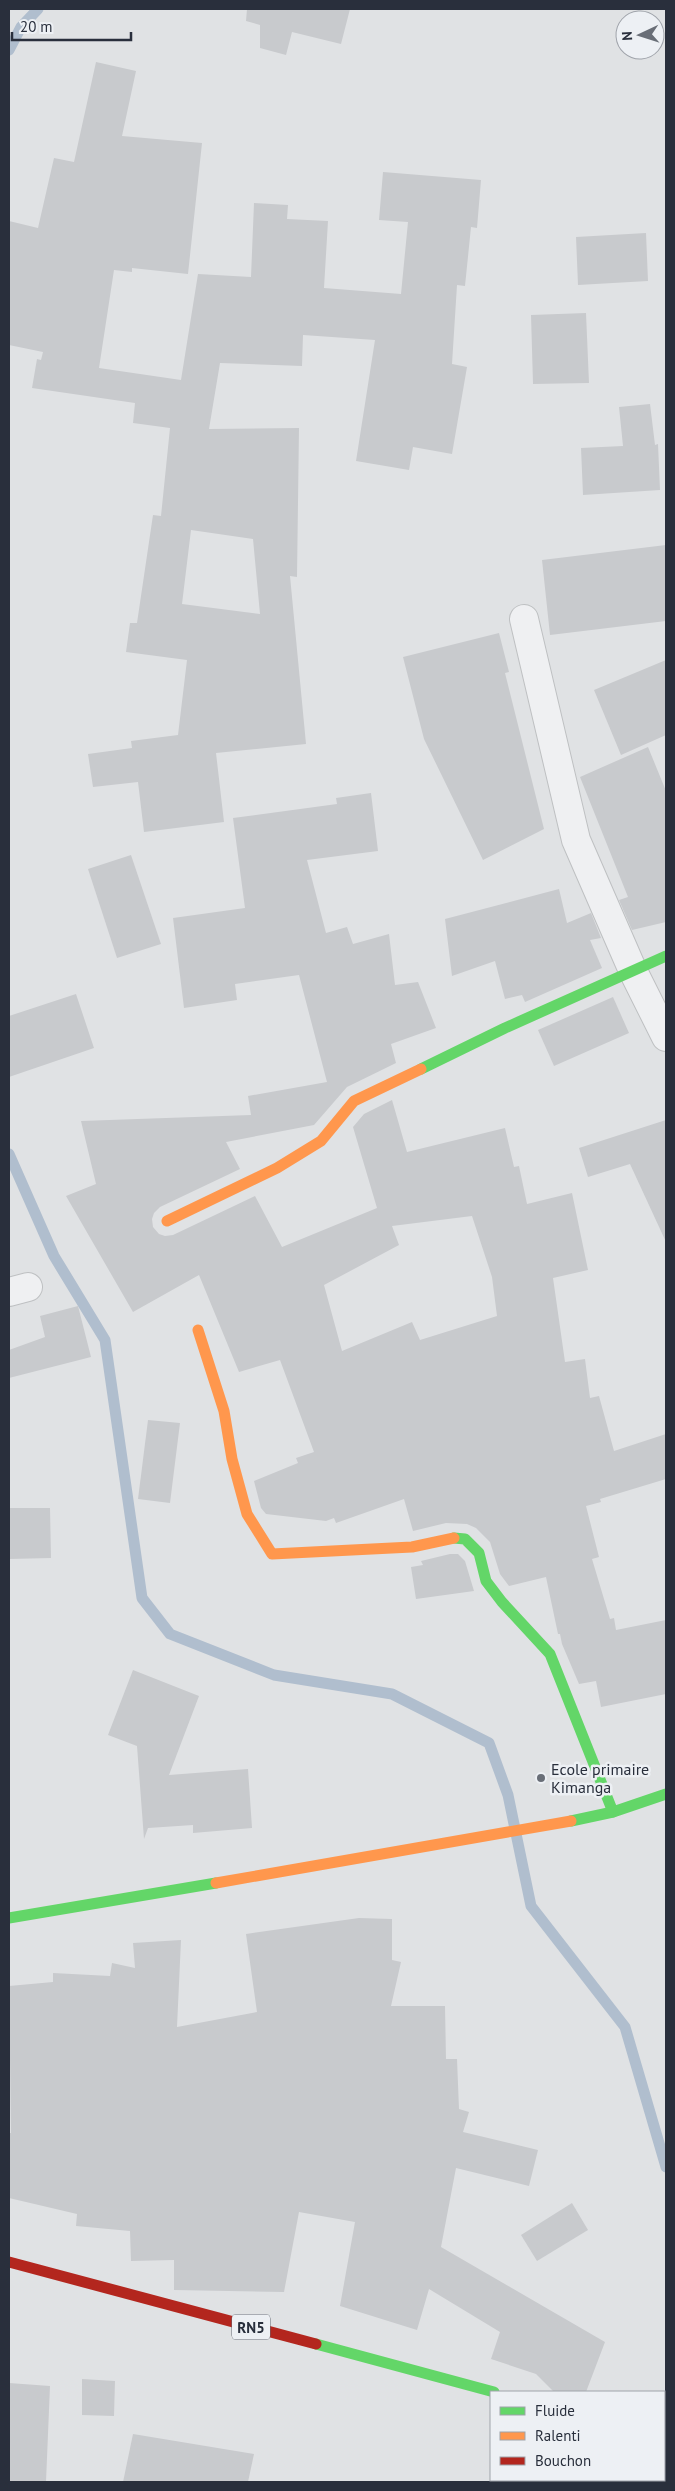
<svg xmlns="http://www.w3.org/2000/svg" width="675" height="2491" font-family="'PT Sans',sans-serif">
  <rect width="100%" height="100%" fill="#e0e2e4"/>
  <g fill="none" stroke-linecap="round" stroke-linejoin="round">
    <g stroke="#b0bece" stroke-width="11">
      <path d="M 9,50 L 21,27 L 38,9"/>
      <path d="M 9,1154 L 54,1256 L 105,1340 L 142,1598 L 170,1634 L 274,1675 L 392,1694 L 489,1743 L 508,1795 L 531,1906 L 625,2027 L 666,2167"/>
    </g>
  </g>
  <g fill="#c8cacd" fill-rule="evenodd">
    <path d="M 247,9 L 350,9 L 341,44 L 292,32 L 286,55 L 260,48 L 260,25 L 246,21 Z"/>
    <path d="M 96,62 L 136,71 L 122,136 L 202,143 L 188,274 L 132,268 L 132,272 L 114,270 L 99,368 L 181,380 L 198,274 L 251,277 L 254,203 L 288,205 L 287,219 L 328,221 L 324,288 L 401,294 L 408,222 L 379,220 L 383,172 L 481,180 L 477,228 L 471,227 L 465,286 L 457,285 L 452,364 L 467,367 L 452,454 L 413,447 L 409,470 L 356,461 L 375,340 L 303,335 L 302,366 L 220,363 L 209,429 L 299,428 L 297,577 L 290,576 L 306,744 L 216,753 L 224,822 L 144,832 L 138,782 L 93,787 L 88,754 L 132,748 L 131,741 L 178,735 L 187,660 L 126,652 L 130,623 L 137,623 L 153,515 L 161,516 L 170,428 L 133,423 L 135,403 L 32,388 L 37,359 L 41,360 L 43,352 L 9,345 L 9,221 L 38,228 L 54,158 L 74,162 ZM 191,530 L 253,539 L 260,614 L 182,604 Z"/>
    <path d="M 646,233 L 648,281 L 578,285 L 576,237 Z"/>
    <path d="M 586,313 L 589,383 L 533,384 L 531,315 Z"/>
    <path d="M 650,404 L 655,445 L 658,444 L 660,490 L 583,495 L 581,448 L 623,446 L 619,407 Z"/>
    <path d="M 666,545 L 666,621 L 550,635 L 542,560 Z"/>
    <path d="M 499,633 L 509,672 L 505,673 L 544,829 L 483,860 L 424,739 L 403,657 Z"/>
    <path d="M 666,660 L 666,735 L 621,755 L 594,690 Z"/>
    <path d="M 648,747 L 666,791 L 666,922 L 632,930 L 619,900 L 628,897 L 580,777 Z"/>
    <path d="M 371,793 L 378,851 L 307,860 L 326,933 L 347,927 L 353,944 L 389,934 L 395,985 L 418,982 L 436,1028 L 391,1044 L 396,1063 L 347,1087 L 314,1125 L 226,1142 L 240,1169 L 160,1207 L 154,1213 L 152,1219 L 153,1227 L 159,1234 L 165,1236 L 173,1235 L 255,1196 L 282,1247 L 377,1208 L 353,1127 L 364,1114 L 392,1100 L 407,1152 L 505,1128 L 514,1167 L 519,1166 L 527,1204 L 572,1193 L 588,1270 L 553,1278 L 565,1362 L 585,1359 L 590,1398 L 599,1396 L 614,1451 L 666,1434 L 666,1479 L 600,1499 L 601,1502 L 586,1506 L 599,1557 L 592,1559 L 610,1619 L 614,1618 L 616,1630 L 666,1620 L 666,1694 L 601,1707 L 596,1681 L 579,1684 L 562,1644 L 560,1634 L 558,1634 L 546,1577 L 509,1586 L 500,1574 L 490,1542 L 476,1528 L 467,1524 L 446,1523 L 413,1531 L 404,1499 L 336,1523 L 334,1518 L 326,1521 L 266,1514 L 261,1508 L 254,1481 L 298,1463 L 296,1458 L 314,1452 L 280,1360 L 239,1372 L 199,1275 L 133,1312 L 66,1196 L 96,1184 L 81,1121 L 251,1115 L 248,1096 L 327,1082 L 299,975 L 235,984 L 237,1000 L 184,1008 L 173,918 L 245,908 L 233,818 L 337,804 L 336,798 ZM 472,1216 L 492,1277 L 497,1316 L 420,1340 L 412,1322 L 342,1351 L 324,1285 L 399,1245 L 392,1226 Z"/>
    <path d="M 131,855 L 161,944 L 117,958 L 88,869 Z"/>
    <path d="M 559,889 L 567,923 L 591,913 L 601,938 L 590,940 L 602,968 L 525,1002 L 522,995 L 505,999 L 495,961 L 452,976 L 445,919 Z"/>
    <path d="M 76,994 L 94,1048 L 9,1077 L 9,1016 Z"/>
    <path d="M 613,997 L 629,1033 L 554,1066 L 538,1030 Z"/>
    <path d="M 666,1120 L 666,1242 L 630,1164 L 588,1177 L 579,1148 Z"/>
    <path d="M 78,1306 L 91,1357 L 9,1378 L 9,1350 L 45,1337 L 40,1316 Z"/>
    <path d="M 148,1420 L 180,1423 L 170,1503 L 138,1499 Z"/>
    <path d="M 9,1508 L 50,1508 L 51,1558 L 9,1559 Z"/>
    <path d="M 450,1554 L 458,1554 L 465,1561 L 474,1591 L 416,1599 L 411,1567 L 423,1565 L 421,1561 Z"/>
    <path d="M 133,1670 L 199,1696 L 169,1775 L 248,1769 L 252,1828 L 193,1833 L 193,1825 L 148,1828 L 144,1839 L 137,1746 L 108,1735 Z"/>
    <path d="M 359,1918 L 392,1919 L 392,1960 L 401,1962 L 391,2006 L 445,2006 L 446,2059 L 457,2059 L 459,2109 L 469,2112 L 463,2132 L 538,2150 L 529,2186 L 456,2168 L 441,2247 L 605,2342 L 586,2392 L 554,2392 L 536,2374 L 491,2359 L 500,2332 L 429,2289 L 417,2330 L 340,2306 L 355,2222 L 299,2212 L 284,2292 L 174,2290 L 174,2260 L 131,2261 L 130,2231 L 76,2226 L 77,2214 L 9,2198 L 9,2133 L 11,2133 L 9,1986 L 53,1982 L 53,1973 L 110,1976 L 112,1963 L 135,1968 L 133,1943 L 181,1940 L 177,2027 L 257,2012 L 246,1934 Z"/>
    <path d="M 572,2203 L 588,2230 L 537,2261 L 521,2235 Z"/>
    <path d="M 82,2379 L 115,2381 L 114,2416 L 82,2415 Z"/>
    <path d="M 9,2383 L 50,2386 L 46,2482 L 9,2482 Z"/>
    <path d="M 133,2434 L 254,2454 L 248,2482 L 123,2482 Z"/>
  </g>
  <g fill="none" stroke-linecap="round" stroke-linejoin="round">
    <g stroke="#bec0c2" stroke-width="30">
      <g id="street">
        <path d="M 524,619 L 576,840 L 633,971 L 666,1037"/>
        <path d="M 9,1292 L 28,1287"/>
      </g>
    </g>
    <use href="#street" stroke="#eff0f2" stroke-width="28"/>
    <g stroke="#63d668" stroke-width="11">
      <path d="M 421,1069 L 505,1028 L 666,956"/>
      <path d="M 454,1538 L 465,1539 L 479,1553 L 486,1581 L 502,1602 L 550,1654 L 613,1812"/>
      <path d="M 571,1821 L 613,1812 L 666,1794"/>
      <path d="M 9,1918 L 216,1883"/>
      <path d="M 316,2344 L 494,2392"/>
    </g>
    <g stroke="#ff974d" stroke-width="11">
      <path d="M 167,1221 L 277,1168 L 321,1141 L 354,1101 L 421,1069"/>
      <path d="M 198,1330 L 224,1411 L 232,1459 L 247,1514 L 272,1554 L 412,1547 L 454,1538"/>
      <path d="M 216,1883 L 571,1821"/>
      <path d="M 664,2438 L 666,2438"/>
    </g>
    <path stroke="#b3261e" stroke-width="11" d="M 9,2262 L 316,2344"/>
  </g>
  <circle fill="#696e77" stroke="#edf0f4" stroke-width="2" cx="541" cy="1778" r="5"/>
  <g text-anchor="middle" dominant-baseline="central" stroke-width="5" stroke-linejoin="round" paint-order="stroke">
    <rect fill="#edf0f4" stroke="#646973" stroke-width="1" x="232" y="2314.5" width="38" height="25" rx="4"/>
    <g font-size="15" font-weight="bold" fill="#292f3c">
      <text x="251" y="2327">RN5</text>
    </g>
    <g font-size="16" fill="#292f3c" stroke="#edf0f4" text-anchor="start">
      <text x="551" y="1769">Ecole primaire<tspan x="551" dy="18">Kimanga</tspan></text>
    </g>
  </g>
  <rect width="675" height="2491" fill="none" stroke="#292f3c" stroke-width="20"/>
  <rect x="490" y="2391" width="175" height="90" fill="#edf0f4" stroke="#9fa3aa"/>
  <rect x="500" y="2407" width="25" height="8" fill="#63d668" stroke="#9fa3aa"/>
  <text x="535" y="2416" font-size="15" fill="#292f3c">Fluide</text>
  <rect x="500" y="2432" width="25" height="8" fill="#ff974d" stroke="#9fa3aa"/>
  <text x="535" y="2441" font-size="15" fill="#292f3c">Ralenti</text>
  <rect x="500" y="2457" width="25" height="8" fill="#b3261e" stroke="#9fa3aa"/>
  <text x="535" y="2466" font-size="15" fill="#292f3c">Bouchon</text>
  <g transform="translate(640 35) rotate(266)"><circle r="24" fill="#edf0f4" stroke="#9fa3aa"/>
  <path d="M0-4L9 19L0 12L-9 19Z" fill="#696e77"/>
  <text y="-8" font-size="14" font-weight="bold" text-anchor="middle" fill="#292f3c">N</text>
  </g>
  <path d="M12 32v8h119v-8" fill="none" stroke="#292f3c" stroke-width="2.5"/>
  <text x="20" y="32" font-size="15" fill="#292f3c" stroke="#edf0f4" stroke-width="4" paint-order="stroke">20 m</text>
</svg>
